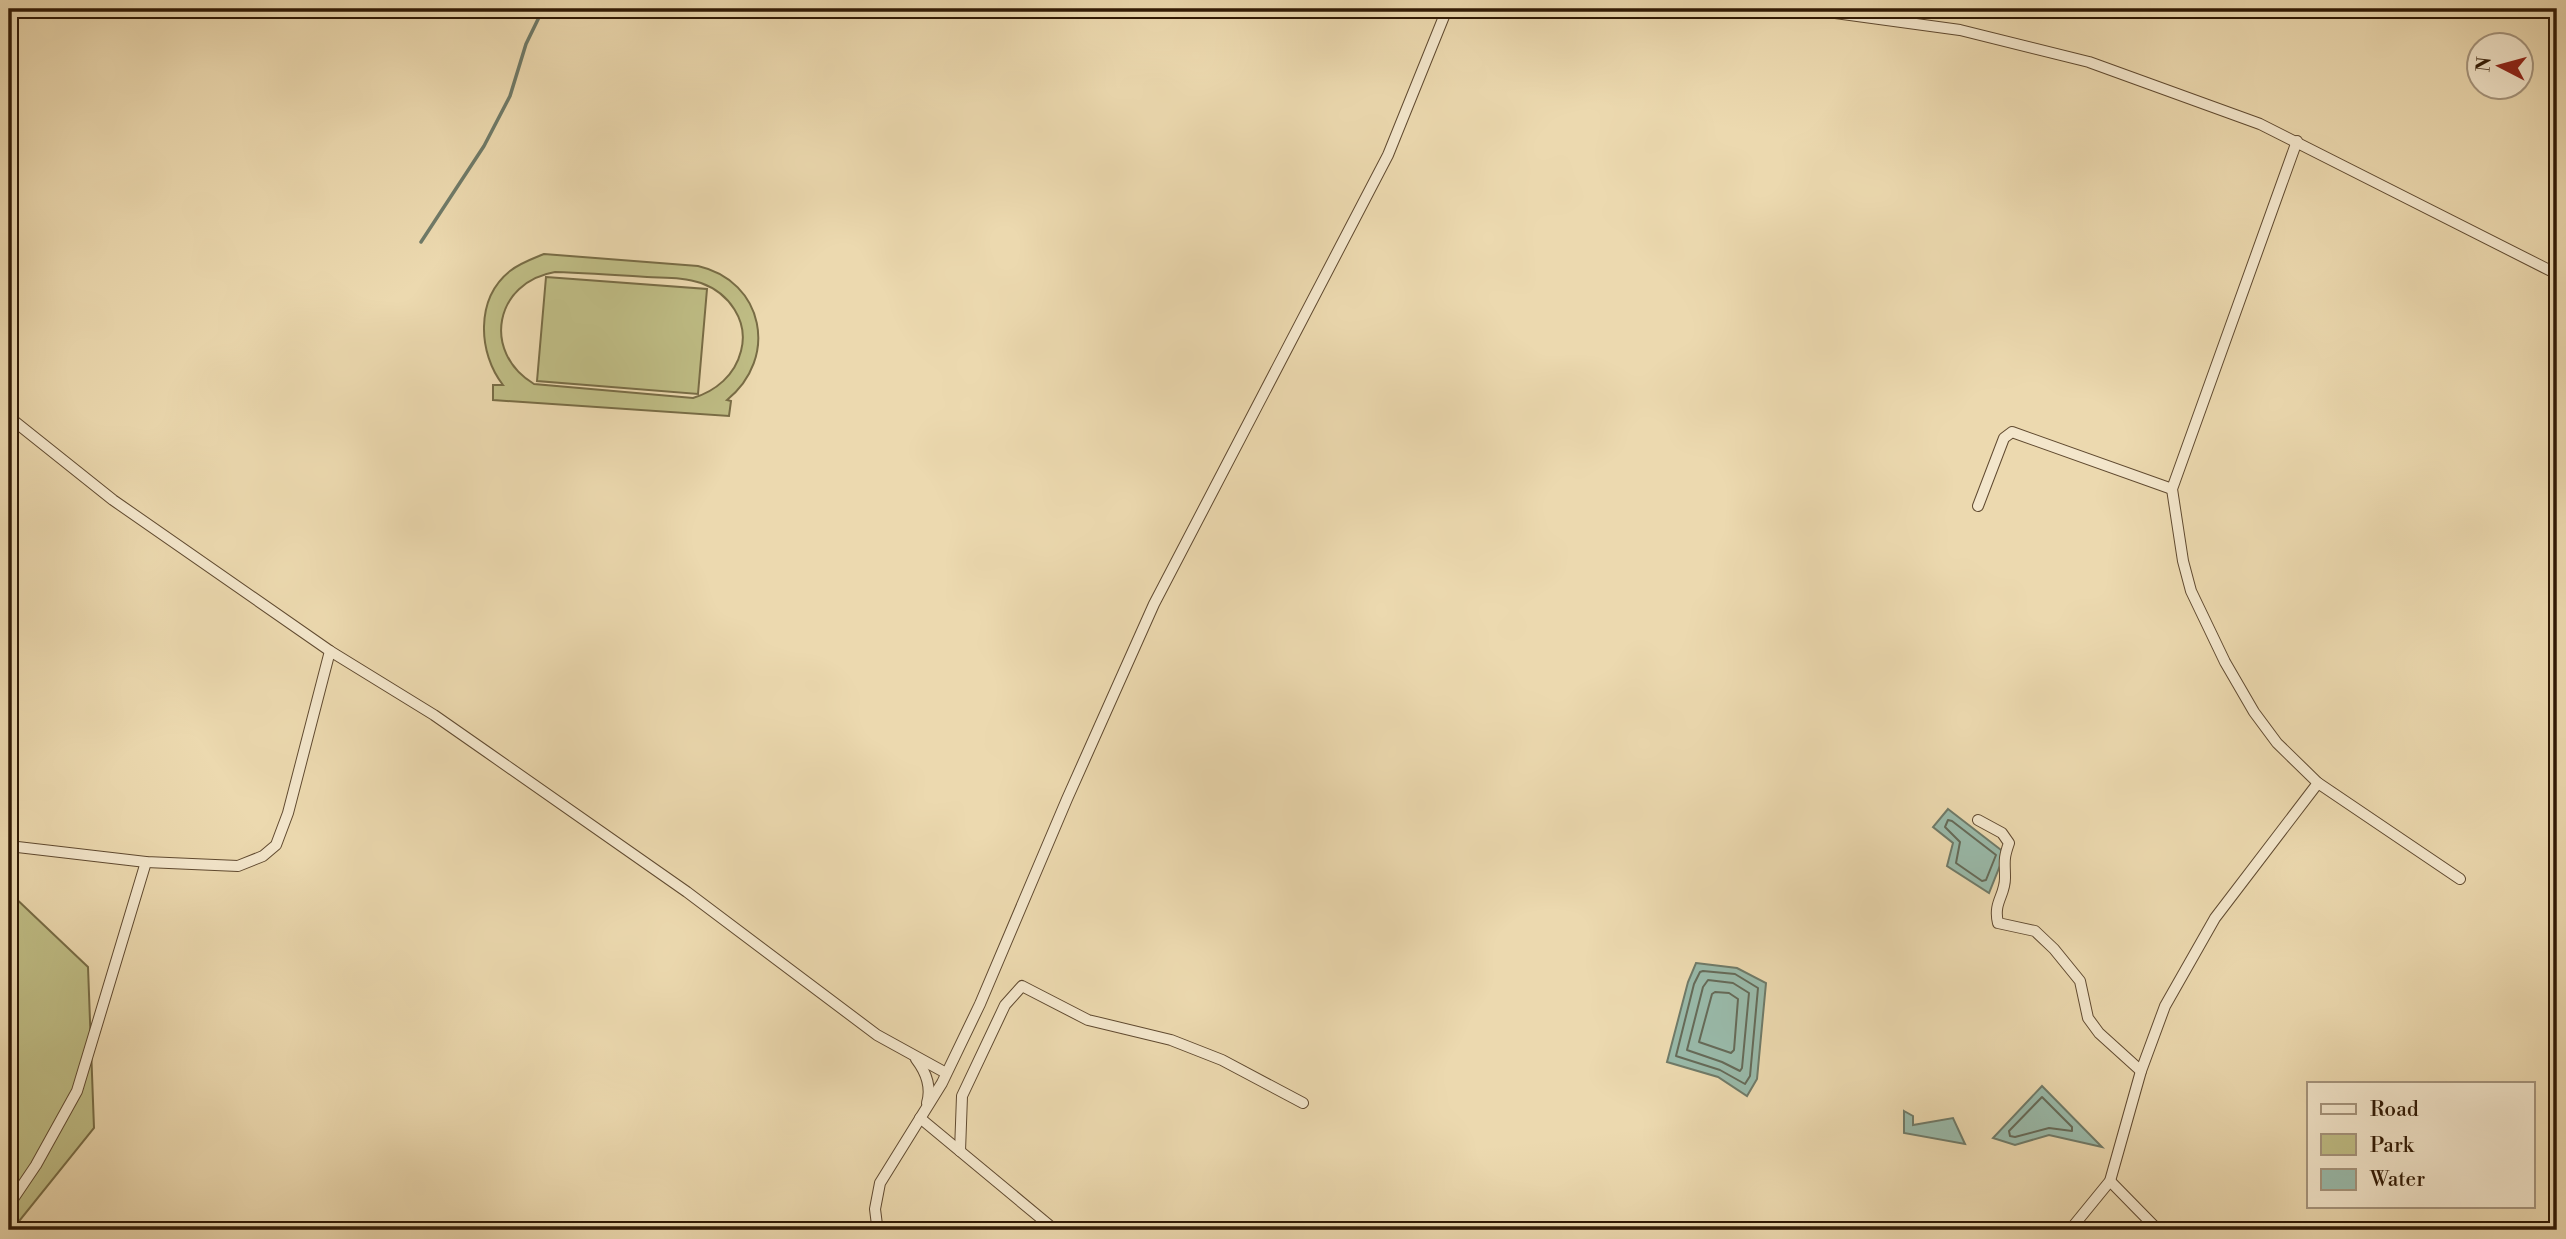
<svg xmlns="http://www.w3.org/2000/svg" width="2566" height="1239" font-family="'Libre Bodoni',serif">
  <rect width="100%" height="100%" fill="#ecd9af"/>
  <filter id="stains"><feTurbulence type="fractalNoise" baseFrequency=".00286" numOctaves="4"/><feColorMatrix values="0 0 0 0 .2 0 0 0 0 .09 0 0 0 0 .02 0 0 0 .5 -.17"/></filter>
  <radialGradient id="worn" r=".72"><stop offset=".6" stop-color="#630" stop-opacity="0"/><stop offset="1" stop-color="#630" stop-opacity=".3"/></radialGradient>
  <g fill="#bfbd85" stroke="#786c45" stroke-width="2" fill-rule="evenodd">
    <path d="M 544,254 L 698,266 C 764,281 779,358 727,400 L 731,401 L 729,416 L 493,400 L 493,385 L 503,385 C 478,353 475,299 510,271 C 520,263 532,259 544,254 ZM 555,272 C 586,273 617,275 647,277 C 665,278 684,277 701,283 C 729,293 749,321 741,351 C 735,375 716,391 693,398 L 534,384 C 481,352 495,282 555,272 Z"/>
    <path d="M 546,277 L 707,289 L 698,394 L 537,381 Z"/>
    <path d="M 9,892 L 88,967 L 94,1128 L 12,1230 L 9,1230 Z"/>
  </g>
  <g fill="#99baaa" stroke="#6f7a68" stroke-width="2">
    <path d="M 1948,809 L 2005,853 L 1989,893 L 1947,866 L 1953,843 L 1933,827 Z"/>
    <path d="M 1696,963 L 1737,968 L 1766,983 L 1757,1079 L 1747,1096 L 1718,1077 L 1667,1062 L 1688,982 Z"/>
    <path d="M 2042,1086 L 2102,1147 L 2049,1135 L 2015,1145 L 1993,1138 Z"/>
    <path d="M 1904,1111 L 1913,1116 L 1913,1125 L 1953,1118 L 1965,1144 L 1904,1133 Z"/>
  </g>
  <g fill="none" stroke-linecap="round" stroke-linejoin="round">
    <g stroke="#656a58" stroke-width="2">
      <path d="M 1948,820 L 1952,821 L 1996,855 L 1986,880 L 1982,881 L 1956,863 L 1960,842 L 1945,827 Z"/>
      <path d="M 1703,971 L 1735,974 L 1758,988 L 1750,1076 L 1745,1084 L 1720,1070 L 1676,1056 L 1694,984 L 1700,972 Z"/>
      <path d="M 1708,980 L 1733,983 L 1749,993 L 1742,1068 L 1740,1071 L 1722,1062 L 1687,1050 L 1703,987 Z"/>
      <path d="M 1715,992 L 1729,993 L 1738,999 L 1734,1050 L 1731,1053 L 1699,1042 L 1712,994 Z"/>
      <path d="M 2042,1097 L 2072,1127 L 2072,1131 L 2049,1128 L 2015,1137 L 2010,1136 L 2009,1131 Z"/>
    </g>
    <path stroke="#6f7a68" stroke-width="3.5" d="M 421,242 L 484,146 L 510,96 L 526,44 L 543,9"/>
    <g stroke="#604a30" stroke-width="12">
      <g id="minor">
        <path d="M 1806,9 L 1960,30 L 2089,62 L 2260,124 L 2557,274"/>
        <path d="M 2297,141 L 2172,489 L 2183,561 L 2191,591 L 2225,662 L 2254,712 L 2277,743 L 2318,783 L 2460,879"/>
        <path d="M 9,417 L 113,500 L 330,651 L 434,715 L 487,752 L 687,892 L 877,1035 L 946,1073"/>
        <path d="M 1978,506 L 2004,438 L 2012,432 L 2172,489"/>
        <path d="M 1978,820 L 2002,833 L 2009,843 C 2003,860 2005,861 2005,878 C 2005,896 1993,902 1998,923 L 2035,931 L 2054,949 L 2080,981 L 2088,1018 L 2099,1033 L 2141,1071"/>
        <path d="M 9,846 L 146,862 L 238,866 L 263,856 L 276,845 L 288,813 L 330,651"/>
        <path d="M 916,1059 C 926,1072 932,1086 927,1103"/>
        <path d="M 920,1118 L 1055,1230"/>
        <path d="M 960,1151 L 962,1096 L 1005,1005 L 1022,986 L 1088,1020 L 1171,1040 L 1222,1060 L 1303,1103"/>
        <path d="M 2110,1181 L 2158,1230"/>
        <path d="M 9,1205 L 36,1165 L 77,1091 L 146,862"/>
        <path d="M 881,1230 L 877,1225 L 875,1209 L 880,1183 L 942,1083 L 980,1004 L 1067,799 L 1154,604 L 1388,155 L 1447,9"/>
        <path d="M 2070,1230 L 2110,1181 L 2141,1071 L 2165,1006 L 2215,918 L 2318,783"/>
      </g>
    </g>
    <use href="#minor" stroke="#f3e6cb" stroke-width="10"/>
  </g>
  <rect width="2566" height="1239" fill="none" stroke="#ecd9af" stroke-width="35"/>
  <rect x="10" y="10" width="2545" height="1218" fill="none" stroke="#311a05" stroke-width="3.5"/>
  <rect x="18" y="18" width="2531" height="1204" fill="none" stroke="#311a05" stroke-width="2"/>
  <rect x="2307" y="1082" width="228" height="126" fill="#f3e6cb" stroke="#a5947c" stroke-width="2"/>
  <rect x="2321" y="1104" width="35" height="10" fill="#f3e6cb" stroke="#a5947c" stroke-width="2"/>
  <text x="2370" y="1116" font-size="21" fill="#311a05">Road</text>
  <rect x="2321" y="1134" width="35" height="21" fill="#bfbd85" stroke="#a5947c" stroke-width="2"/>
  <text x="2370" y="1152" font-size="21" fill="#311a05">Park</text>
  <rect x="2321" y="1169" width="35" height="21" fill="#99baaa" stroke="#a5947c" stroke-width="2"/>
  <text x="2370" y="1186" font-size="21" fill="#311a05">Water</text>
  <g transform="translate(2500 66) rotate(276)"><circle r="33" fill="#f3e6cb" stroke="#a5947c" stroke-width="2"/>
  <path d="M0-5L12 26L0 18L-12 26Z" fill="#8f2418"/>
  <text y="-10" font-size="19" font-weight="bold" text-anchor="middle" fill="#311a05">N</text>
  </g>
  <rect width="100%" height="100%" filter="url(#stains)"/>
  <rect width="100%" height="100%" fill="url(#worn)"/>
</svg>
